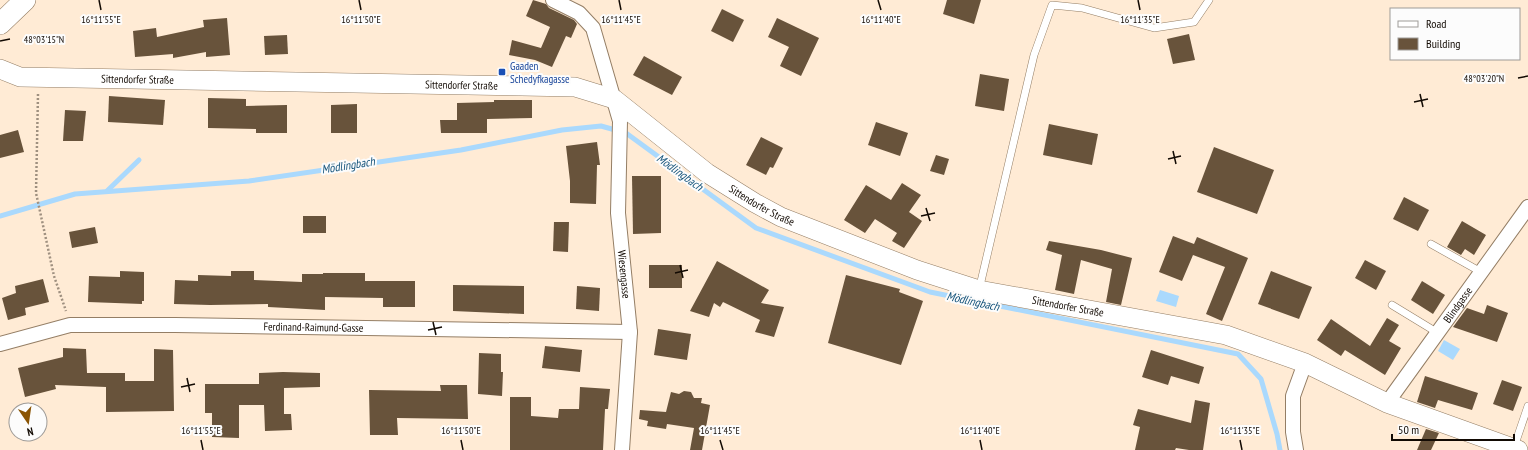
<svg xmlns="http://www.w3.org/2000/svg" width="1528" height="450" font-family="'PT Sans Narrow',sans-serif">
  <rect width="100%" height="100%" fill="#ffebd5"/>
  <g fill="#aad9fd">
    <path d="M 1160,290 L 1179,296 L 1176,307 L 1156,301 Z"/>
    <path d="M 1444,340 L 1460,349 L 1453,360 L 1438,351 Z"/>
  </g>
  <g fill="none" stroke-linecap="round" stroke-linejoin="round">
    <g stroke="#aad9fd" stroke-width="5">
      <path d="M 107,191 L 139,160"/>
      <path d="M 0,216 L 75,194 L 249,181 L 461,150 L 562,130 L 601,126 L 626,133 L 756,228 L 930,292 L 1238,354 L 1261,379 L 1277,434 L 1280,450"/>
    </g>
  </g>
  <g fill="#68533b">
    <path d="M 533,0 L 546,4 L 549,8 L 574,20 L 577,24 L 571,38 L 566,36 L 552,67 L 535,60 L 509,55 L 512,40 L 541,48 L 550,27 L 526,16 Z"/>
    <path d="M 947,0 L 981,0 L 974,24 L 943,14 Z"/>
    <path d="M 722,9 L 744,20 L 733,42 L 711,31 Z"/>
    <path d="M 227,18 L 230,55 L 206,57 L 206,52 L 173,58 L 173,54 L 135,57 L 133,31 L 156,28 L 157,37 L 204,27 L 203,20 Z"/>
    <path d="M 777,18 L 819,38 L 801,76 L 780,66 L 789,47 L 768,37 Z"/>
    <path d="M 1189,34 L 1195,60 L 1173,64 L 1167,39 Z"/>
    <path d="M 287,35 L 288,54 L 265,55 L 264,36 Z"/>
    <path d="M 644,56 L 682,77 L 672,95 L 633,75 Z"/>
    <path d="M 980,74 L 1009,79 L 1004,111 L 975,106 Z"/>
    <path d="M 109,96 L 165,100 L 163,125 L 108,122 Z"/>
    <path d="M 208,98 L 246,99 L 246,106 L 287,105 L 287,133 L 256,133 L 256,129 L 208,128 Z"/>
    <path d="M 494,100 L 532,100 L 532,118 L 487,119 L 487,133 L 441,133 L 440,120 L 457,120 L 457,103 L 494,102 Z"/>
    <path d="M 357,104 L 357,133 L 331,133 L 331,105 Z"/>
    <path d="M 65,110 L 86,111 L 83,141 L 63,141 Z"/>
    <path d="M 876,122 L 908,133 L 900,156 L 868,145 Z"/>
    <path d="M 1049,124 L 1098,134 L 1092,165 L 1043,155 Z"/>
    <path d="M 18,130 L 24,152 L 0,158 L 0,135 Z"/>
    <path d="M 761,137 L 783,148 L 773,168 L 770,167 L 766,175 L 746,165 Z"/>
    <path d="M 597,142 L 600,165 L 597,165 L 596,204 L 570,203 L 570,181 L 566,146 Z"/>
    <path d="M 1214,147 L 1274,170 L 1257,214 L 1197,192 Z"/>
    <path d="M 936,155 L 949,159 L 944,175 L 930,171 Z"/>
    <path d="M 632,176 L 661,176 L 661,233 L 633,234 Z"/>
    <path d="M 902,183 L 921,195 L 909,212 L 922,221 L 904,248 L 892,241 L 897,233 L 875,219 L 865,233 L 844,220 L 866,185 L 891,200 Z"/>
    <path d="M 1404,197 L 1429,210 L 1418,231 L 1393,219 Z"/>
    <rect x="303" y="216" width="23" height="17"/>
    <path d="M 1462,221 L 1486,235 L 1474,255 L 1465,249 L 1461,255 L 1447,247 Z"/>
    <path d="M 554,222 L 569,222 L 568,252 L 553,251 Z"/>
    <path d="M 95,227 L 98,243 L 72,248 L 69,232 Z"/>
    <path d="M 1173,236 L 1194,244 L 1197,237 L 1248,258 L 1222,321 L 1206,314 L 1225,267 L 1193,255 L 1182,281 L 1159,272 Z"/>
    <path d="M 1049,241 L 1101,250 L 1132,258 L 1121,305 L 1106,302 L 1112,269 L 1081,260 L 1074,294 L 1055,290 L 1062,255 L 1046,250 Z"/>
    <path d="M 1365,260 L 1386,271 L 1376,290 L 1355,278 Z"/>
    <path d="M 717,261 L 769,290 L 761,303 L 784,307 L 774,337 L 755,332 L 760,320 L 723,302 L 720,307 L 714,303 L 709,317 L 690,311 Z"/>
    <rect x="649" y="265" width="33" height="23"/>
    <path d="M 120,271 L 144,272 L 144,301 L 142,301 L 142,304 L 88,302 L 89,276 L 120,277 Z"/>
    <path d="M 231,271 L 254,271 L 254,280 L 302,282 L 302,274 L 323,274 L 323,273 L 365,273 L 365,281 L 415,281 L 415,307 L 383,307 L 383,298 L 325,297 L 325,310 L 268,307 L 268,304 L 210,305 L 174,304 L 175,280 L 198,281 L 198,275 L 231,276 Z"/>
    <path d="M 1271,271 L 1312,287 L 1299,319 L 1258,304 Z"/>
    <path d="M 846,275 L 900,289 L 899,292 L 923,301 L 901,365 L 828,343 Z"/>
    <path d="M 43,279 L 49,302 L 25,308 L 26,315 L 8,320 L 2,298 L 16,293 L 15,286 Z"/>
    <path d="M 1422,281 L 1445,295 L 1433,314 L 1411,300 Z"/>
    <path d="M 453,285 L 524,286 L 524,314 L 453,311 Z"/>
    <path d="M 577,286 L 600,288 L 599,311 L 576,309 Z"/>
    <path d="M 1487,305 L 1508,313 L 1497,342 L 1453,327 L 1467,308 L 1484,314 Z"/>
    <path d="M 1387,318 L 1399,325 L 1389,341 L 1401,348 L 1385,375 L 1345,350 L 1341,356 L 1317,340 L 1331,319 L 1370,346 Z"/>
    <path d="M 658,329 L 691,334 L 687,360 L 654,355 Z"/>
    <path d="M 545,346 L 582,350 L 580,372 L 542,368 Z"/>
    <path d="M 63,348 L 86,349 L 87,373 L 125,373 L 125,381 L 154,381 L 154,349 L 173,350 L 174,411 L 106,412 L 106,387 L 55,385 L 56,389 L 25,397 L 18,368 L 63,357 Z"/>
    <path d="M 1151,350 L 1204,367 L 1199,384 L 1171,376 L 1168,385 L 1142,377 Z"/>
    <path d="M 479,353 L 501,354 L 501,372 L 503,372 L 502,396 L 478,394 Z"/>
    <path d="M 283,372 L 320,373 L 320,387 L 284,388 L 284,414 L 291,414 L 292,430 L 265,431 L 264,405 L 239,405 L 239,438 L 212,437 L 212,413 L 205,413 L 205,384 L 259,384 L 259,373 Z"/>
    <path d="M 1425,376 L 1478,393 L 1472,410 L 1438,400 L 1435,408 L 1417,402 Z"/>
    <path d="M 1502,380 L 1522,387 L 1513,411 L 1493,404 Z"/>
    <path d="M 440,385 L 467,385 L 468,419 L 397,418 L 398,435 L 370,435 L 369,390 L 441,391 Z"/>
    <path d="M 580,387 L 610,389 L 608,409 L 605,409 L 603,450 L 510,450 L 510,397 L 531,397 L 531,416 L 558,418 L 559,409 L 579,409 Z"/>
    <path d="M 684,391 L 691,392 L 694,398 L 702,398 L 701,403 L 710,405 L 702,450 L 690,450 L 694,428 L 667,424 L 666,429 L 647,426 L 648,421 L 639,419 L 640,410 L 666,412 L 671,392 L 679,394 Z"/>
    <path d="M 1195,400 L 1210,403 L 1203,450 L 1189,450 L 1176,448 L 1175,450 L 1135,450 L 1140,427 L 1133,425 L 1138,409 L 1191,423 Z"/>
    <path d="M 1426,429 L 1439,433 L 1431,450 L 1417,450 Z"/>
  </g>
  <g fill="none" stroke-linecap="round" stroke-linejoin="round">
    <g stroke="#947e65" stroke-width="8">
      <g id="lane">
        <path d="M 1431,244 L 1481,272"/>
        <path d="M 979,290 L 1034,55 L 1052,5 L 1082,8 L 1154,28 L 1194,22 L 1209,0"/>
        <path d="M 1392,305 L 1438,333"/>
        <path d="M 1514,447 L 1528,406"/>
      </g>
    </g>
    <g stroke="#947e65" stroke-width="16">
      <g id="street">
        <path id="s1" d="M 553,0 L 579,13 L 593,28 L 620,121 L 618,213 L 630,332 L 622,450"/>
        <path id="s2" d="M 0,344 L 70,325 L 175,325 L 630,332"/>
        <path id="s3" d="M 1387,403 L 1528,207"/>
        <path d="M 1296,450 L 1293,432 L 1293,396 L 1305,363"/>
      </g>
    </g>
    <g stroke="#947e65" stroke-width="20">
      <g id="secondary">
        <path id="s4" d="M 0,69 L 20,77 L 575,87 L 614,99 L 707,173 L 755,203 L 781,217 L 917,270 L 979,290 L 1226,335 L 1305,363 L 1387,403 L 1518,450"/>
      </g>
    </g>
    <g stroke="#947e65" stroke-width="22">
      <path id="primary" d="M 0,24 L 25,0"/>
    </g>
    <path stroke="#9f9080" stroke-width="2.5" stroke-dasharray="2 2" stroke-linecap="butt" d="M 38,94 L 36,193 L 54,276 L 66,311"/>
    <use href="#lane" stroke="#fff" stroke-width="7"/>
    <use href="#street" stroke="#fff" stroke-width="14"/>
    <use href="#secondary" stroke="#fff" stroke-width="19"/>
    <use href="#primary" stroke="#fff" stroke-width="21"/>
  </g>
  <path fill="none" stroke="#120a03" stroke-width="1.5" d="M 99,0 L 101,10M 359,0 L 361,10M 619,0 L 621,10M 878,0 L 881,10M 1138,0 L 1140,10M 0,41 L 10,39M 1518,78 L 1528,76M 1420,94 L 1423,107M 1414,102 L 1428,99M 1173,151 L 1176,164M 1168,159 L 1181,156M 926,208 L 930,221M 921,216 L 935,213M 680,265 L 683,278M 675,273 L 688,270M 433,322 L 436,335M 428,330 L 442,327M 187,378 L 190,392M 181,387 L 195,384M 201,440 L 203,450M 461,440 L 463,450M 720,440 L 723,450M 980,440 L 982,450M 1240,440 L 1242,450"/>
  <rect fill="#1a4fb4" stroke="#fcfcfc" stroke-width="1.5" x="498" y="68" width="8" height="8" rx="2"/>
  <g text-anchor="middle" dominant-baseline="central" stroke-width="4" stroke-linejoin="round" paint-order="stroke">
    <g font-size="11" fill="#164399" stroke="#fcfcfc" text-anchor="start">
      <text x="510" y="66">Gaaden<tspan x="510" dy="13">Schedyfkagasse</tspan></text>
    </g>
    <g font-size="11" fill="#120a03" stroke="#fcfcfc">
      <text stroke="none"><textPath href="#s4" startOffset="139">Sittendorfer Straße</textPath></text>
      <text stroke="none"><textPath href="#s4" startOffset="463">Sittendorfer Straße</textPath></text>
      <text stroke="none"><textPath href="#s4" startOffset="800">Sittendorfer Straße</textPath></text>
      <text stroke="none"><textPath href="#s1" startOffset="300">Wiesengasse</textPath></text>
      <text stroke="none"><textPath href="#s3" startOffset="121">Blindgasse</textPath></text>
      <text stroke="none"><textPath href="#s4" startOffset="1124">Sittendorfer Straße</textPath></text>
      <text stroke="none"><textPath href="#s2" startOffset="316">Ferdinand-Raimund-Gasse</textPath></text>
    </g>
    <g font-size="12" font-style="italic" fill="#135279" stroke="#fcfcfc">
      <text transform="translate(348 165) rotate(-9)">Mödlingbach</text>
      <text transform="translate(680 172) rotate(36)">Mödlingbach</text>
      <text transform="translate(973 301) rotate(12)">Mödlingbach</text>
    </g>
  </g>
  <g font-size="10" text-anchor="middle" fill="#120a03" stroke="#fcfcfc" stroke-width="4" stroke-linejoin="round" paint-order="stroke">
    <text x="101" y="23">16°11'55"E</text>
    <text x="361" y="23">16°11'50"E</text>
    <text x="621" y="23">16°11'45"E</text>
    <text x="881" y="23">16°11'40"E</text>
    <text x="1140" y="23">16°11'35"E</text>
    <text x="44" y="43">48°03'15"N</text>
    <text x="1484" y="82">48°03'20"N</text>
    <text x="201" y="434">16°11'55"E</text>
    <text x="461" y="434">16°11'50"E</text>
    <text x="720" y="434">16°11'45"E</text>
    <text x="980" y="434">16°11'40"E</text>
    <text x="1240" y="434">16°11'35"E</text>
  </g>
  <rect x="1390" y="8" width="130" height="52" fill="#fcfcfc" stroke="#9e9b98"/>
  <rect x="1398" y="21" width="20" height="6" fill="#ffffff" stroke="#9e9b98"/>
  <text x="1426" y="28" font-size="12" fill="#120a03">Road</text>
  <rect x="1398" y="38" width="20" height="12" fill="#68533b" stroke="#9e9b98"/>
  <text x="1426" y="48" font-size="12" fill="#120a03">Building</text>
  <g transform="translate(28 422) rotate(167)"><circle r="19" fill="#fcfcfc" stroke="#9e9b98"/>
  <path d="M0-3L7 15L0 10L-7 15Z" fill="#8a5404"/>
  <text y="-6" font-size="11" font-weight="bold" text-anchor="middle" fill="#120a03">N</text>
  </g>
  <path d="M1392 434v6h122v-6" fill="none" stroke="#120a03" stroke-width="2"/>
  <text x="1398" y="434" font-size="12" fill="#120a03" stroke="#fcfcfc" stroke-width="3" paint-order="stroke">50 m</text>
</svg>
